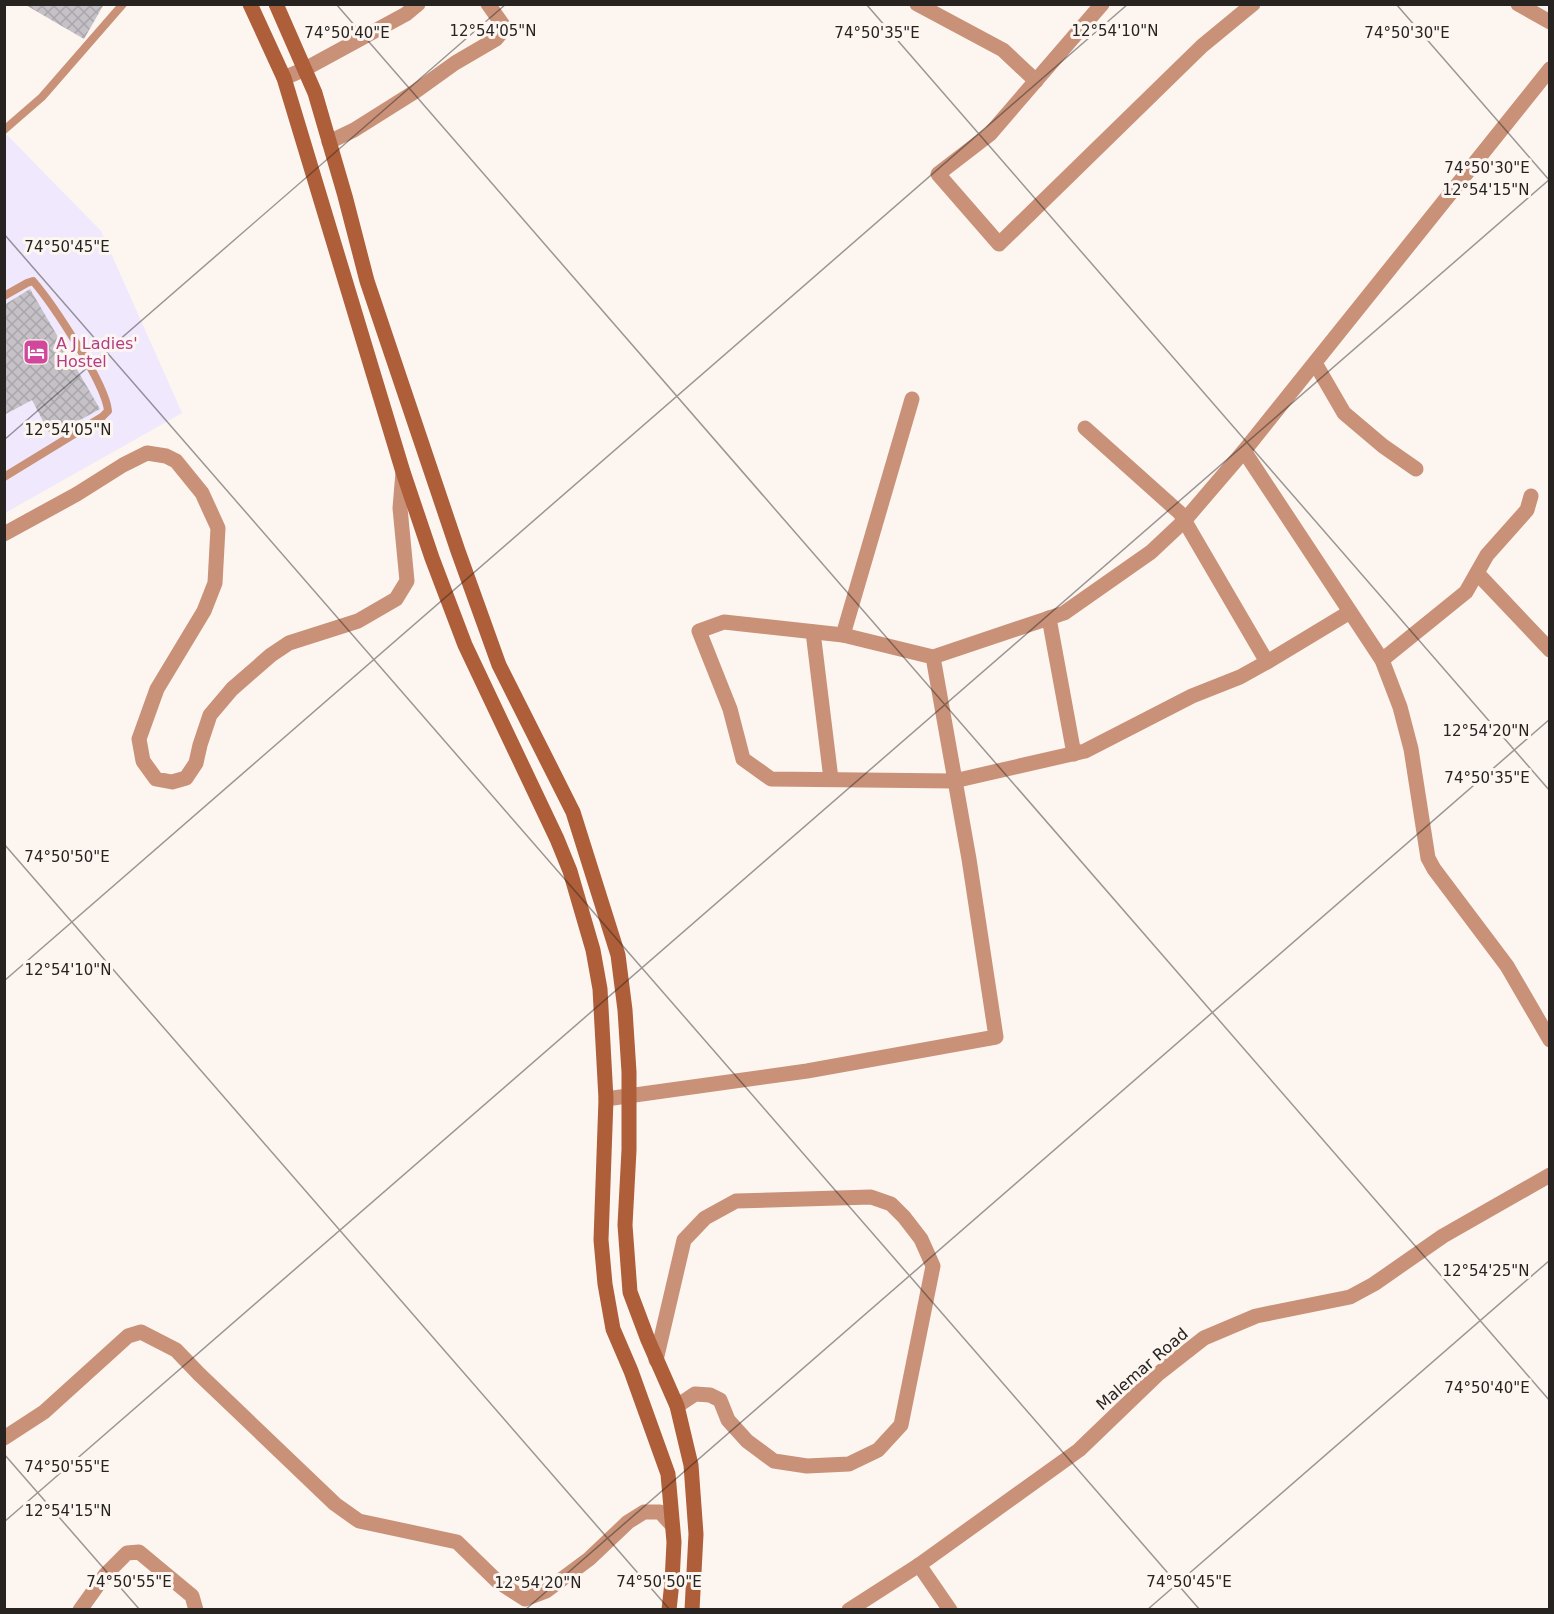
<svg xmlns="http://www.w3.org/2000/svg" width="1554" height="1614" font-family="'DejaVu Sans',sans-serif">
  <defs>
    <pattern id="building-cross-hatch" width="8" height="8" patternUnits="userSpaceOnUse" patternTransform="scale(1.5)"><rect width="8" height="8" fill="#c5c1c7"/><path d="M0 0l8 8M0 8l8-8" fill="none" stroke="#a9a6ab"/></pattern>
  </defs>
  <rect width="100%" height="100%" fill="#fcf5f0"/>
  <path fill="#f0e8fd" d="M 4,132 L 101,231 L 182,413 L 5,513 Z"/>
  <g fill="url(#building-cross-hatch)">
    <path d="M 24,4 L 104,4 L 84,39 Z"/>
    <path d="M 30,289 L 100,409 L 51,436 L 32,400 L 4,415 L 4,305 Z"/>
  </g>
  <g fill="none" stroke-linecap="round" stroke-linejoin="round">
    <g stroke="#c99178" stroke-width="8">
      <path d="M 4,130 L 42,97 L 123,4"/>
      <path d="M 4,296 L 27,283 L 33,281 C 52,303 106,384 108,411 L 102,417 L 4,477"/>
    </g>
    <g stroke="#c99178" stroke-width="15">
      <path d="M 917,4 L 1003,50 L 1036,81"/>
      <path d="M 1102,4 L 990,134 L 938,174 L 999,244 L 1202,46 L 1253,4"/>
      <path d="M 1518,4 L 1550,22"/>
      <path d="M 284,78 L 305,69 L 406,14 L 418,4"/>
      <path d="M 329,142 L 354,130 L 416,91 L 455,63 L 496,39 L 505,28 L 488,4"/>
      <path d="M 1315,363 L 1344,413 L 1383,446 L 1416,469"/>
      <path d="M 1244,451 L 1382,660 L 1400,707 L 1411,749 L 1428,858 L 1434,869 L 1507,966 L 1550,1040"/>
      <path d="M 1477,573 L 1550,650"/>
      <path d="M 1049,618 L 1074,754"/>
      <path d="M 813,632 L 831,779"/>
      <path d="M 843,635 L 724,622 L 699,631 L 730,709 L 743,759 L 771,779 L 954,781 L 1085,751 L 1192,696 L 1240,677 L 1267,662 L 1180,513 L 1085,428"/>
      <path d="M 933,657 L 1064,613 L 1151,552 L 1184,521 L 1244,451 L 1550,69"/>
      <path d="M 1382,660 L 1466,592 L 1487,555 L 1527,510 L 1531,496"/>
      <path d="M 1267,662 L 1350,612"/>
      <path d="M 606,1099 L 807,1071 L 996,1037 L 969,859 L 933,657 L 843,635 L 912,399"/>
      <path d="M 656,1360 L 684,1240 L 705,1218 L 736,1201 L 871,1197 L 891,1204 L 904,1217 L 921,1239 L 933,1266 L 901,1425 L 878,1450 L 849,1464 L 807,1466 L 774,1461 L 747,1441 L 728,1420 L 720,1400 L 710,1395 L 695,1394 L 677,1406"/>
      <path d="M 4,1438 L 44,1412 L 128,1336 L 141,1332 L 176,1350 L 199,1374 L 335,1504 L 359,1521 L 457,1542 L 497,1581 L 525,1599 L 546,1591 L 589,1559 L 628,1522 L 644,1512 L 660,1512 L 672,1525"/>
      <path d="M 919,1565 L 950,1610"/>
      <path d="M 80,1610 L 105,1575 L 127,1553 L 139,1552 L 192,1596 L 196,1610"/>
    </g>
    <g stroke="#c99178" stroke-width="15">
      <path d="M 4,534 L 77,494 L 123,465 L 147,453 L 166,456 L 176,461 L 202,493 L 218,528 L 215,583 L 204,611 L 157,689 L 139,739 L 143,761 L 156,779 L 172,782 L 186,778 L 196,763 L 200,745 L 210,715 L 232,689 L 271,655 L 289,643 L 358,621 L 396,599 L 407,581 L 400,508 L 403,472"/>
      <path d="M 849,1610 L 919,1565 L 1079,1450 L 1158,1374 L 1204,1338 L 1256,1316 L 1350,1297 L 1374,1284 L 1443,1236 L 1550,1175"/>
    </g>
    <g stroke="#ae5e38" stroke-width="15">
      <path d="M 250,4 L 284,78 L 403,472 L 432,558 L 465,645 L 557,839 L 570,871 L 593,950 L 600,989 L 606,1099 L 601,1240 L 605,1284 L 613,1329 L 631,1371 L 668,1474 L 674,1542 L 672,1582 L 669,1610"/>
      <path d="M 276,4 L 315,93 L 345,196 L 367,281 L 458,551 L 499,665 L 573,812 L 618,955 L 625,1010 L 629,1072 L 629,1150 L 625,1225 L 630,1292 L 648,1340 L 677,1406 L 691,1465 L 696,1534 L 692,1610"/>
    </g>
  </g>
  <path fill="none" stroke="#262321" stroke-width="1.5" stroke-opacity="0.45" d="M 336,4 L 1550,1401M 866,4 L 1550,791M 1396,4 L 1550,181M 4,234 L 1200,1610M 4,440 L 506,4M 4,844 L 670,1610M 4,981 L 1128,4M 4,1454 L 140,1610M 4,1522 L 1550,179M 525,1610 L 1550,719M 1147,1610 L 1550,1260"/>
  <defs>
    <g id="hotel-square" transform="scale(1.35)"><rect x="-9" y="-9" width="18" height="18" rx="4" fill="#d1479c" stroke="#fcf5f0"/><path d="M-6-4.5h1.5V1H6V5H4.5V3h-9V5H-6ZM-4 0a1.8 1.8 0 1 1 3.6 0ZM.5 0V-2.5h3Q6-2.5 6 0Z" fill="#fff"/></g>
  </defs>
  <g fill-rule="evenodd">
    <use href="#hotel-square" x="36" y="352"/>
  </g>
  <g text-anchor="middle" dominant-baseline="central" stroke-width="6" stroke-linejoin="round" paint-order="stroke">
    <g font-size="16" fill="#b23c85" stroke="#fcf5f0" text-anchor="start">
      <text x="56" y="343">A J Ladies'<tspan x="56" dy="18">Hostel</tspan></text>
    </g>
    <g font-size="16" fill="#262321" stroke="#fcf5f0">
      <text transform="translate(1142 1369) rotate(-41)">Malemar Road</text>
    </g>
  </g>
  <g font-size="15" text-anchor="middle" fill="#262321" stroke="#fcf5f0" stroke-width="6" stroke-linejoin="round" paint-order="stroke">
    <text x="493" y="36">12°54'05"N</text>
    <text x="1115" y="36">12°54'10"N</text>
    <text x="347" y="38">74°50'40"E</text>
    <text x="877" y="38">74°50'35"E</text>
    <text x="1407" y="38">74°50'30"E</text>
    <text x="1487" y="173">74°50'30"E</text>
    <text x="1486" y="195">12°54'15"N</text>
    <text x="67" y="252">74°50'45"E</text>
    <text x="68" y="435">12°54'05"N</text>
    <text x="1486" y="736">12°54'20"N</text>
    <text x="1487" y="783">74°50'35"E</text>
    <text x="67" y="862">74°50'50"E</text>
    <text x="68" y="975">12°54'10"N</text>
    <text x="1486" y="1276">12°54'25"N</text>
    <text x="1487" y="1393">74°50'40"E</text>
    <text x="67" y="1472">74°50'55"E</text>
    <text x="68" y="1516">12°54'15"N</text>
    <text x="129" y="1587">74°50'55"E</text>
    <text x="659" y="1587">74°50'50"E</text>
    <text x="1189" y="1587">74°50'45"E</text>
    <text x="538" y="1588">12°54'20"N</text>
  </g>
  <rect width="1554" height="1614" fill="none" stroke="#262321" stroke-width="12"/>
</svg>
